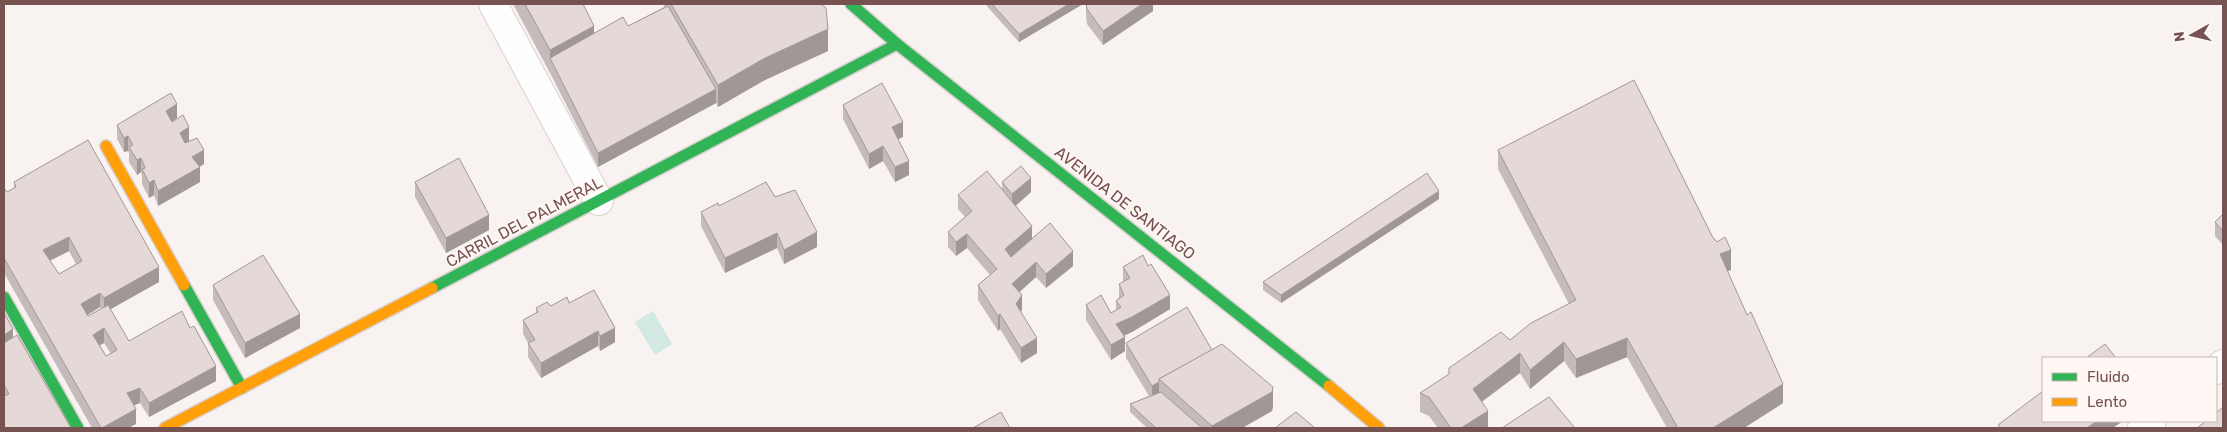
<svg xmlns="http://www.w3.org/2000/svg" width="2227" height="432" font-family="Rubik,sans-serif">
  <rect width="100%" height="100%" fill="#f8f2f0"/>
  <path fill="#d2e9e3" d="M 653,311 L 672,344 L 655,355 L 635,322 Z"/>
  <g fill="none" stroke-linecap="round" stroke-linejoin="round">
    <g stroke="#d7cecc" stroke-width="30">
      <g id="street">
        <path d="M 493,4 L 599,201"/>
        <path d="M 2216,370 L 2223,364"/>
        <path d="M 2142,428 L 2152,421"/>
      </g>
    </g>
    <g stroke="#d9cfce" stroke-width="14">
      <g id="fast">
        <path d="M 851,4 L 897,44 L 1329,386"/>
        <path d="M 184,285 L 242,388"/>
        <path d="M 432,288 L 897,44"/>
        <path d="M 4,297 L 78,428"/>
      </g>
    </g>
    <g stroke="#d9cfce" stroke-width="14">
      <g id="slow">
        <path d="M 106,146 L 184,285"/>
        <path d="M 1329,386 L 1379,428"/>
        <path d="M 165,428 L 432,288"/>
      </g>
    </g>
    <use href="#street" stroke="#fefdfd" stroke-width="28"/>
    <use href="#fast" stroke="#30b455" stroke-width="11"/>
    <use href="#slow" stroke="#ff9f0a" stroke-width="11"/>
  </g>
  <g fill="#c5bbba" fill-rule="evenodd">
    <path d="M 513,4 L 583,4 L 594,33 L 628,26 L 664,7 L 664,4 L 821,4 L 828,51 L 765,80 L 718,107 L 716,103 L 598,167 L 550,73 Z"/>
    <path d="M 985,4 L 1083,4 L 1019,42 Z"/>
    <path d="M 1086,4 L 1153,4 L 1153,11 L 1103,45 L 1087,24 L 1086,16 Z"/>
    <path d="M 843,105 L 903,137 L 898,139 L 909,175 L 895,182 L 883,161 L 869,169 L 843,119 Z"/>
    <path d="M 177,118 L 172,122 L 189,142 L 204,164 L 199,167 L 200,182 L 158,206 L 154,195 L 149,198 L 142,184 L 142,176 L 141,172 L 137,175 L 129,162 L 129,153 L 128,151 L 124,152 L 117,139 L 117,125 Z"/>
    <path d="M 1498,150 L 1712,236 L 1731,270 L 1727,271 L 1783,403 L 1744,428 L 1667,428 L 1627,357 L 1576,378 L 1564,361 L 1530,389 L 1520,373 L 1482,402 L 1488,428 L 1438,428 L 1429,416 L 1420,412 L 1420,393 L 1510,340 L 1569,304 L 1498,169 Z"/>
    <path d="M 14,182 L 159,282 L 110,309 L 129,341 L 216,381 L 149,417 L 140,403 L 134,405 L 136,424 L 128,428 L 92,428 L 4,273 L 4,188 L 7,192 L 14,188 ZM 69,251 L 76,264 L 59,274 L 50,261 ZM 100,307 L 101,308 L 88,316 L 87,315 ZM 104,343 L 111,354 L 106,356 L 100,345 Z"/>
    <path d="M 415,182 L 489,230 L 446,253 L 415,197 Z"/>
    <path d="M 1002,182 L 1031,192 L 1016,205 L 1032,238 L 1073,266 L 1046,288 L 1036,277 L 1019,292 L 1022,310 L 1020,312 L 1037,353 L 1021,363 L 1000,329 L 998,331 L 978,300 L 978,285 L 990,275 L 967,248 L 956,256 L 948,247 L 948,232 L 965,217 L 958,209 L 958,195 L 1002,189 Z"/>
    <path d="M 775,197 L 817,247 L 784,264 L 777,248 L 725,273 L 701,226 L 701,212 L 719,206 Z"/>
    <path d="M 1439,199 L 1281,303 L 1263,290 L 1263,282 Z"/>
    <path d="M 2223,214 L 2223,245 L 2215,236 L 2215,222 Z"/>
    <path d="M 1123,267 L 1170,309 L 1132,332 L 1124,336 L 1125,351 L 1111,360 L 1086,320 L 1086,305 L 1111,313 L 1116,310 L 1116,301 L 1119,298 L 1119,284 L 1123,282 Z"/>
    <path d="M 213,285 L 300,328 L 245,358 L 213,300 Z"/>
    <path d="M 569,303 L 615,342 L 600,351 L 598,346 L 541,378 L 528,357 L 528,343 L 523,334 L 523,320 L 536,313 L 536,308 Z"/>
    <path d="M 4,313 L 13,338 L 71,428 L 4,428 Z"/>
    <path d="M 1126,343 L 1212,350 L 1273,406 L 1272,411 L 1242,428 L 1147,428 L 1130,412 L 1130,404 L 1149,396 L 1126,358 Z"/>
  </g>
  <g fill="#a09897">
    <path d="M 1069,4 L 1083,4 L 1019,42 L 1019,34 Z"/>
    <path d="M 1142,4 L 1153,4 L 1153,11 L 1103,45 L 1103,31 Z"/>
    <path d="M 594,26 L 594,48 L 550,58 L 550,50 Z"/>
    <path d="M 828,29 L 828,51 L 765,80 L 718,107 L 718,85 L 765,58 Z"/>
    <path d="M 716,89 L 716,103 L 598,167 L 598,153 Z"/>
    <path d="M 177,104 L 177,118 L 166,125 L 166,111 Z"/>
    <path d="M 903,122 L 903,137 L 892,142 L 892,127 Z"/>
    <path d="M 189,127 L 189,142 L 180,148 L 180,133 Z"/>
    <path d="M 128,136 L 128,151 L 124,152 L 124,138 Z"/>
    <path d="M 883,146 L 883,161 L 869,169 L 869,154 Z"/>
    <path d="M 204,150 L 204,164 L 196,169 L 200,167 L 200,182 L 158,206 L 158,191 L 192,157 Z"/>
    <path d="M 141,158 L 141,172 L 137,175 L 137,160 Z"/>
    <path d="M 909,161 L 909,175 L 895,182 L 895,167 Z"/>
    <path d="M 1031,178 L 1031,192 L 1012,209 L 1012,194 Z"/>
    <path d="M 154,180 L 154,195 L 149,198 L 149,183 Z"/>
    <path d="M 1439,191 L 1439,199 L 1281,303 L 1281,295 Z"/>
    <path d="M 489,215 L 489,230 L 446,253 L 446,238 Z"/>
    <path d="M 1032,226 L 1032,240 L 1005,264 L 1005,249 Z"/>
    <path d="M 817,232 L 817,247 L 784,264 L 784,250 Z"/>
    <path d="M 777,233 L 777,248 L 725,273 L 725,258 Z"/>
    <path d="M 967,234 L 967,248 L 956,256 L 956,242 Z"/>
    <path d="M 69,237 L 69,251 L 43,264 L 43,250 Z"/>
    <path d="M 1731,250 L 1731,270 L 1720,274 L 1720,254 Z"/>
    <path d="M 1073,251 L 1073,266 L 1046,288 L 1046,274 Z"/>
    <path d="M 1036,262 L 1036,277 L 1012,299 L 1012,284 Z"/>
    <path d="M 159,267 L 159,282 L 104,313 L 104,298 Z"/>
    <path d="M 100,293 L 100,307 L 81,319 L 81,304 Z"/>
    <path d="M 1022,295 L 1022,310 L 1016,319 L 1016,304 Z"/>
    <path d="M 1170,295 L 1170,309 L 1132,332 L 1116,339 L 1116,324 Z"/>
    <path d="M 300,314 L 300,328 L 245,358 L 245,343 Z"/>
    <path d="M 1000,314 L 1000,329 L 998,331 L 998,316 Z"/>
    <path d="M 104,328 L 104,343 L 93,349 L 93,335 Z"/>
    <path d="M 615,328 L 615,342 L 600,351 L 600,336 Z"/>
    <path d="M 13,329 L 13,344 L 4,349 L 4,335 Z"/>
    <path d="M 598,331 L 598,346 L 541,378 L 541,363 Z"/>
    <path d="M 1125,337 L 1125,351 L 1111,360 L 1111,345 Z"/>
    <path d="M 1037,338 L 1037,353 L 1021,363 L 1021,348 Z"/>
    <path d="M 1627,338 L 1627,357 L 1576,378 L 1576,359 Z"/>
    <path d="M 1564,342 L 1564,361 L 1530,389 L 1530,370 Z"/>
    <path d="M 1520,353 L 1520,373 L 1473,408 L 1473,389 Z"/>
    <path d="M 216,366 L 216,381 L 149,417 L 149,403 Z"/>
    <path d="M 1159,382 L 1159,396 L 1152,401 L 1152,386 Z"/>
    <path d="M 1783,384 L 1783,403 L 1744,428 L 1713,428 Z"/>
    <path d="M 1273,387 L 1273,406 L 1272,411 L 1242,428 L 1212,428 L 1212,426 Z"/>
    <path d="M 140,388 L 140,403 L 127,408 L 127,393 Z"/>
    <path d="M 136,409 L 136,424 L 128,428 L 102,428 Z"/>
    <path d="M 1488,411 L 1488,428 L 1461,428 Z"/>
    <path d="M 2097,421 L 2123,421 L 2113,428 L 2087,428 Z"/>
  </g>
  <g fill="#e5d9d8" stroke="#a09897" fill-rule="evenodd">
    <path d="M 525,4 L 583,4 L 594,26 L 550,50 Z"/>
    <path d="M 671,4 L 821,4 L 826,8 L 828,29 L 765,58 L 718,85 Z"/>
    <path d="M 992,4 L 1069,4 L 1019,34 Z"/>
    <path d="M 1086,4 L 1142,4 L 1103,31 L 1087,9 Z"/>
    <path d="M 668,6 L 716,89 L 598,153 L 550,58 L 623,17 L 628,26 Z"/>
    <path d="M 1634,80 L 1712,236 L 1717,242 L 1725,237 L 1731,250 L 1720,254 L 1747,315 L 1751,312 L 1783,384 L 1713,428 L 1678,428 L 1627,338 L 1576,359 L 1564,342 L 1530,370 L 1520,353 L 1473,389 L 1488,411 L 1461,428 L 1451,428 L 1429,397 L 1420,393 L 1449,374 L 1449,368 L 1501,332 L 1510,340 L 1531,323 L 1576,300 L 1498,150 Z"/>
    <path d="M 882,83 L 903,122 L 892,127 L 909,161 L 895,167 L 883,146 L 869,154 L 843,105 Z"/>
    <path d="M 171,93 L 177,104 L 166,111 L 172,122 L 183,115 L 189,127 L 180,133 L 185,143 L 197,138 L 204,150 L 192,157 L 200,167 L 158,191 L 154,180 L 149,183 L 142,169 L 145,168 L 141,158 L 137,160 L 129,147 L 133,145 L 128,136 L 124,138 L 117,125 Z"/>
    <path d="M 88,140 L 159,267 L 104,298 L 100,293 L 81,304 L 88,316 L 108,305 L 129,341 L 182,311 L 190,328 L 194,326 L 216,366 L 149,403 L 140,388 L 127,393 L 136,409 L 102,428 L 101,428 L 4,258 L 4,188 L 7,192 L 16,187 L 14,182 ZM 69,237 L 82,261 L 59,274 L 43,250 ZM 104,328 L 117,350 L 106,356 L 93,335 Z"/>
    <path d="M 459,158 L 489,215 L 446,238 L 415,182 Z"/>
    <path d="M 1021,166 L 1031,178 L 1012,194 L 1002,182 Z"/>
    <path d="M 987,171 L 1032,226 L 1005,249 L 1011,257 L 1050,223 L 1073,251 L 1046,274 L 1036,262 L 1012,284 L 1022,295 L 1016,304 L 1037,338 L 1021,348 L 1000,314 L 998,316 L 978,285 L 997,269 L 967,234 L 956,242 L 948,232 L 972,211 L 958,195 Z"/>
    <path d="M 1427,173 L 1439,191 L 1281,295 L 1263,282 Z"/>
    <path d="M 766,182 L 775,197 L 795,190 L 817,232 L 784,250 L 777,233 L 725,258 L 701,212 L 718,203 L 719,206 Z"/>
    <path d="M 2223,214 L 2223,231 L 2215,222 Z"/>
    <path d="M 263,255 L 300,314 L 245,343 L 213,285 Z"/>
    <path d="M 1143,255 L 1148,266 L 1151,264 L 1170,295 L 1132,317 L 1116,324 L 1125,337 L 1111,345 L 1086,305 L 1101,295 L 1111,313 L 1121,307 L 1116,301 L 1124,295 L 1119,284 L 1130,278 L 1123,267 Z"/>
    <path d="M 594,290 L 615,328 L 600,336 L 598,331 L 541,363 L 528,343 L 535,340 L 523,320 L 538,312 L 536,308 L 547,302 L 551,306 L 567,297 L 569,303 Z"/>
    <path d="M 1187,307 L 1212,350 L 1159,379 L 1159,382 L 1152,386 L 1126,343 Z"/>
    <path d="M 4,313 L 13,329 L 4,335 Z"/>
    <path d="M 17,335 L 71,428 L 4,428 L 4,396 L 9,394 L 4,385 L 4,343 Z"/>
    <path d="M 1222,344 L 1273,387 L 1272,392 L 1212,426 L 1159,379 Z"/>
    <path d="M 2105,344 L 2116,358 L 2086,358 Z"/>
    <path d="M 2043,391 L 2043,421 L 2097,421 L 2087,428 L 2001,428 L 1998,425 Z"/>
    <path d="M 1161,392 L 1202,428 L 1156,428 L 1130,404 Z"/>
    <path d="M 1549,397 L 1575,428 L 1502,428 Z"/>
    <path d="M 2223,407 L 2223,428 L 2197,428 L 2206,421 L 2216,421 L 2216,413 Z"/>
    <path d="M 1001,412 L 1010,428 L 973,428 Z"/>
    <path d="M 1296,412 L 1315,428 L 1275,428 Z"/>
  </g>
  <g text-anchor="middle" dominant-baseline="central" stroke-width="4" stroke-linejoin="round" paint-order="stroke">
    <g font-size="16" fill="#765251" stroke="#fef7f4">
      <text transform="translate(1125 203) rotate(38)">AVENIDA DE SANTIAGO</text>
      <text transform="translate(524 222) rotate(-28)">CARRIL DEL PALMERAL</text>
    </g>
  </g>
  <rect width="2227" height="432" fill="none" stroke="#765251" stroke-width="10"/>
  <rect x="2042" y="357" width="175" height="65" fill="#fef7f4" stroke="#c8b5b3"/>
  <rect x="2052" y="373" width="25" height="8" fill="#30b455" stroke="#c8b5b3"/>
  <text x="2087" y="382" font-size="15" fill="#765251">Fluido</text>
  <rect x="2052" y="398" width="25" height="8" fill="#ff9f0a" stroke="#c8b5b3"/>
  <text x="2087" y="407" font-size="15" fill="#765251">Lento</text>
  <g transform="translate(2192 35) rotate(262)" stroke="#fef7f4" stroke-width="4" paint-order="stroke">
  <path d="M0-4L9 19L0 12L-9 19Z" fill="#765251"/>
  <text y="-8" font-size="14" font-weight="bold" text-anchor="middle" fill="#765251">N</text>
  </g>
</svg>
